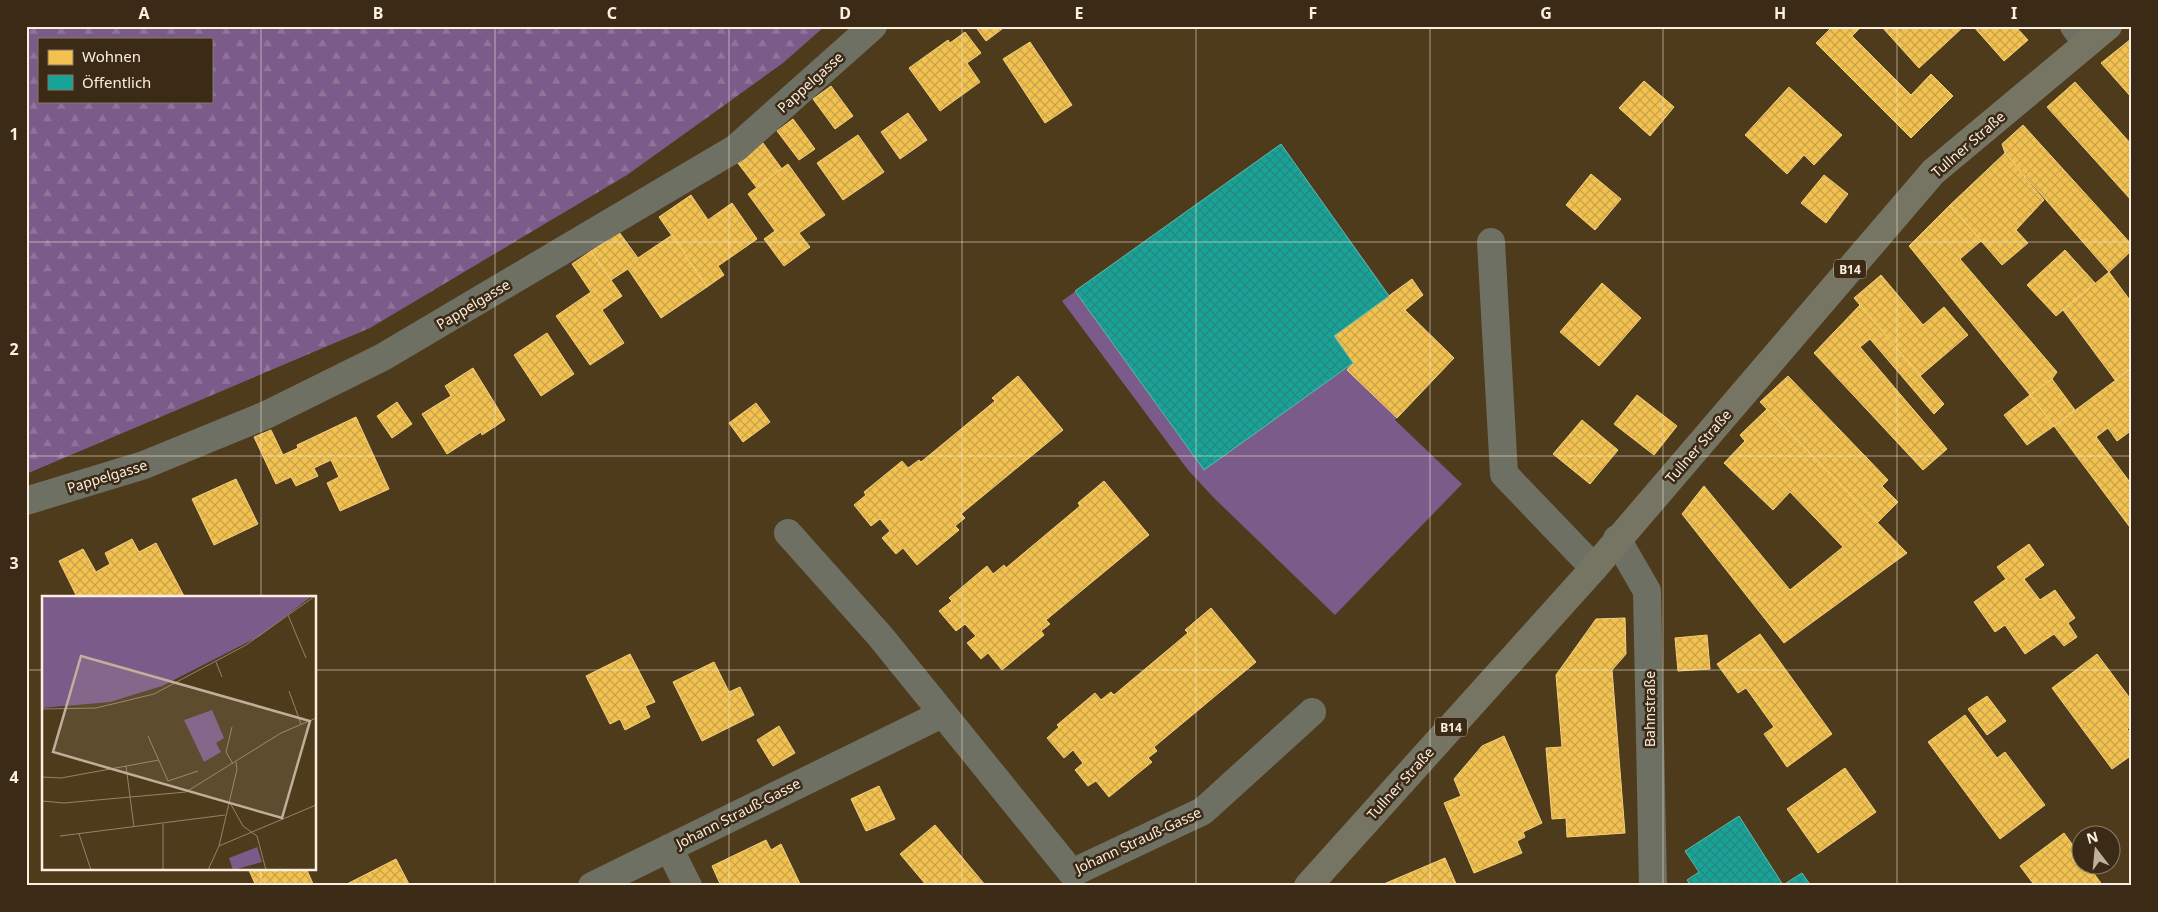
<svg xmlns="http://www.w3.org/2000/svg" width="2158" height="912" font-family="'Noto Sans',sans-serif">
  <defs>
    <pattern id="forest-firs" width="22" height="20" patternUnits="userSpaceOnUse" patternTransform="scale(1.25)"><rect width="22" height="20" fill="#7b5b89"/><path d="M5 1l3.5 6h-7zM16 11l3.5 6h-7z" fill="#8f7399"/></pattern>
    <pattern id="homes-cross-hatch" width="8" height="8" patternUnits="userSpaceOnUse" patternTransform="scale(1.25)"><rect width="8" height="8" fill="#f2c14e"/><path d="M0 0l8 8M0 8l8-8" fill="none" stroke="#c8a34b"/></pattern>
    <pattern id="public-cross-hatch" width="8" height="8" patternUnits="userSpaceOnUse" patternTransform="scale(1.25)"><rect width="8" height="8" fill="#17a398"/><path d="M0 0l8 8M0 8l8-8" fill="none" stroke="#27887e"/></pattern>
  </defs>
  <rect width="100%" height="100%" fill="#4e3b1c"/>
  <path fill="#7b5b89" d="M 1281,144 L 1389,295 L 1412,279 L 1423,295 L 1405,310 L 1454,358 L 1395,420 L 1462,484 L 1335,615 L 1214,498 L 1188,470 L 1062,301 Z"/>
  <path fill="url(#forest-firs)" fill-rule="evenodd" d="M 26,26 L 825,26 L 783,63 L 627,175 L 370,328 L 26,474 ZM 39,39 L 211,39 L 211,101 L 39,101 Z"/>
  <g fill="url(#homes-cross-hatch)" stroke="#f5cf7a">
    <path d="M 975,26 L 999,26 L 1002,29 L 986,41 Z"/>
    <path d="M 1833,26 L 1862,26 L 1852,36 L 1911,95 L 1931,74 L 1953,96 L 1911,138 L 1816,43 Z"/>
    <path d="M 1881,26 L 1959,26 L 1961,29 L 1919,68 Z"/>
    <path d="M 1973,26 L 2015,26 L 2028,40 L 2004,61 Z"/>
    <path d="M 965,32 L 981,53 L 967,63 L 980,82 L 940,111 L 909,68 L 948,40 L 950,43 Z"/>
    <path d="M 2131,39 L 2132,40 L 2132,98 L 2101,63 Z"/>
    <path d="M 1030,42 L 1072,105 L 1045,123 L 1003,59 Z"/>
    <path d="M 1644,81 L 1674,107 L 1650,136 L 1619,108 Z"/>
    <path d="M 2075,82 L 2132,145 L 2132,201 L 2047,107 Z"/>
    <path d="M 831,86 L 853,116 L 835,129 L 813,99 Z"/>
    <path d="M 1789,87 L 1842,135 L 1814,165 L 1804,155 L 1787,174 L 1745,135 Z"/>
    <path d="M 908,113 L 927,140 L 900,159 L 881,132 Z"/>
    <path d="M 793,119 L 815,149 L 799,160 L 777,131 Z"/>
    <path d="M 2023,125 L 2132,245 L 2132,250 L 2109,272 L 2005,153 L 2002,144 Z"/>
    <path d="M 858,135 L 884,172 L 843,200 L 817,163 Z"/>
    <path d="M 763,143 L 782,169 L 757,188 L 737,162 Z"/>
    <path d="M 2005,153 L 2044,200 L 2016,230 L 2028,243 L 2002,265 L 1950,205 Z"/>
    <path d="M 788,164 L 825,215 L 799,233 L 810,247 L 784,266 L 764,239 L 775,231 L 748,194 Z"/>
    <path d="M 1591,174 L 1621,199 L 1595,230 L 1566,205 Z"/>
    <path d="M 1824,175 L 1848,194 L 1826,223 L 1801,203 Z"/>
    <path d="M 691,195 L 708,220 L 732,203 L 757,239 L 718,266 L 724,275 L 707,287 L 659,217 Z"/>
    <path d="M 1950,205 L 1981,241 L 1960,259 L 2057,372 L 2052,379 L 2030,395 L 1909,246 Z"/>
    <path d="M 619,232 L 638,258 L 672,235 L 707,287 L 661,318 L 628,269 L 611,280 L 591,251 Z"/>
    <path d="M 2065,250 L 2095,283 L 2056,316 L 2027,285 Z"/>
    <path d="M 591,251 L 622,296 L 602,310 L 624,343 L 590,365 L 556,316 L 591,292 L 572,264 Z"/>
    <path d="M 2109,272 L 2132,303 L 2132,368 L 2115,380 L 2063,310 Z"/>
    <path d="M 1881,275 L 1923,325 L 1944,307 L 1968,335 L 1920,376 L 1854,298 Z"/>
    <path d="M 1412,279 L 1423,295 L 1405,310 L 1454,358 L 1397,418 L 1347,370 L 1353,363 L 1334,336 Z"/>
    <path d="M 1602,283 L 1641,318 L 1599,366 L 1560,332 Z"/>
    <path d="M 1860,305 L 1944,404 L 1934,414 L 1870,339 L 1860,347 L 1947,449 L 1923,470 L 1814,353 Z"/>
    <path d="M 547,333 L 574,374 L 541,396 L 514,355 Z"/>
    <path d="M 473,368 L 505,420 L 482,435 L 481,432 L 447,454 L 422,414 L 451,396 L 445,386 Z"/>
    <path d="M 2132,368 L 2132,430 L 2117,441 L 2108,428 L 2096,437 L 2132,485 L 2132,530 L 2054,426 Z"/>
    <path d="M 1018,376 L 1063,430 L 961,514 L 965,518 L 955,526 L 959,530 L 917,565 L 903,548 L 896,554 L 882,538 L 890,531 L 880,519 L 871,526 L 854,505 L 866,495 L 864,492 L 902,461 L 908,468 L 919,460 L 921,462 L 995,401 L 992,398 Z"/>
    <path d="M 1788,376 L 1888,480 L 1882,486 L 1898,502 L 1877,523 L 1760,402 Z"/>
    <path d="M 2052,379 L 2075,410 L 2054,426 L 2030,395 Z"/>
    <path d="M 1637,395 L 1677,426 L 1654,455 L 1614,424 Z"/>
    <path d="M 2030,395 L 2054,426 L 2027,445 L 2004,415 Z"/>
    <path d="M 397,402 L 412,424 L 392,438 L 377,416 Z"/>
    <path d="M 756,403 L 770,422 L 743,442 L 729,423 Z"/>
    <path d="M 1767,409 L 1907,553 L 1784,643 L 1682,514 L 1704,486 L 1790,590 L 1843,547 L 1790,492 L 1773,510 L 1724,463 L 1745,441 L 1740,435 Z"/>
    <path d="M 356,417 L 389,489 L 340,511 L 327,483 L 339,477 L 331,460 L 314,468 L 318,476 L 296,486 L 291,477 L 276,484 L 254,437 L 271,430 L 283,455 L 298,448 L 297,445 Z"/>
    <path d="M 1582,420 L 1618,450 L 1590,484 L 1553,454 Z"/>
    <path d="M 236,479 L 258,524 L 214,545 L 192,499 Z"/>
    <path d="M 1104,481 L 1149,535 L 1046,620 L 1050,624 L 1041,631 L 1044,635 L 1002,670 L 988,653 L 981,659 L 967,643 L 976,636 L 965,624 L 956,631 L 939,611 L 952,601 L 949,598 L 987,566 L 993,574 L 1004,565 L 1006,568 L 1080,506 L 1078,503 Z"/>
    <path d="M 132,539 L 139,552 L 156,543 L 184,596 L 77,597 L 59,561 L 83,549 L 96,572 L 110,564 L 105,553 Z"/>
    <path d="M 2029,544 L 2044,565 L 2024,579 L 2040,600 L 2055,590 L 2075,618 L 2068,623 L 2077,637 L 2064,646 L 2054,634 L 2025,654 L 2005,625 L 1995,632 L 1974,602 L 2006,579 L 1997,567 Z"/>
    <path d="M 1211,608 L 1256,662 L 1154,747 L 1157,751 L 1148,758 L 1152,762 L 1109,797 L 1096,781 L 1088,786 L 1075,770 L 1083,763 L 1073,750 L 1064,758 L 1047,738 L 1059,727 L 1057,725 L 1095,693 L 1101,700 L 1111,692 L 1114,695 L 1188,633 L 1185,630 Z"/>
    <path d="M 1625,618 L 1626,654 L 1612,670 L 1625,833 L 1567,837 L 1566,818 L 1552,819 L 1546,748 L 1562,747 L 1556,675 L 1596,619 Z"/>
    <path d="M 1760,634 L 1832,734 L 1787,767 L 1764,734 L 1774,727 L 1746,688 L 1738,693 L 1717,664 Z"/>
    <path d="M 1707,635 L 1710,669 L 1678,671 L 1675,638 Z"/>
    <path d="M 630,654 L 655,702 L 645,706 L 650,717 L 625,730 L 620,719 L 610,724 L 586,676 Z"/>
    <path d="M 2097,654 L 2132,701 L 2132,726 L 2127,729 L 2132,735 L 2132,755 L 2112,769 L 2052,688 Z"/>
    <path d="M 714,662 L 729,692 L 740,687 L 754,715 L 702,741 L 673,682 Z"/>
    <path d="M 1987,696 L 2006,721 L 1987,735 L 1968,709 Z"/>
    <path d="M 1965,715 L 1997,758 L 2005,752 L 2045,805 L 2000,839 L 1928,742 Z"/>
    <path d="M 779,726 L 795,753 L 773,766 L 757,740 Z"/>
    <path d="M 1504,736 L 1542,823 L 1523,832 L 1525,837 L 1517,841 L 1522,853 L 1474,873 L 1444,803 L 1461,796 L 1454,779 L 1482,746 Z"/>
    <path d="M 1845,768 L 1876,812 L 1818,853 L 1787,809 Z"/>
    <path d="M 879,786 L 895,819 L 866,831 L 851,799 Z"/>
    <path d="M 935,825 L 986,886 L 927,886 L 900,854 Z"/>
    <path d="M 2064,833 L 2080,855 L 2080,864 L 2087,864 L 2103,886 L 2035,886 L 2020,866 Z"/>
    <path d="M 766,840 L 771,850 L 781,844 L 801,886 L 721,886 L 712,866 Z"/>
    <path d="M 1445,858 L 1457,886 L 1379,886 Z"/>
    <path d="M 396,859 L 410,886 L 343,886 Z"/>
    <path d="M 248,868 L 306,868 L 314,886 L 256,886 Z"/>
  </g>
  <g fill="url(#public-cross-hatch)" stroke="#5cbaae">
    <path d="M 1281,144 L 1389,296 L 1334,336 L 1353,363 L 1204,470 L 1075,291 Z"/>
    <path d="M 1739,816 L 1783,885 L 1802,873 L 1811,886 L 1691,886 L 1687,880 L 1699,872 L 1685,851 Z"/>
  </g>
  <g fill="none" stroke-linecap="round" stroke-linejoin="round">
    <g stroke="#6e7063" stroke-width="28">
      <path d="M 2074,26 L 2086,43"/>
      <path d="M 1491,242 L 1504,474 L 1594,568"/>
      <path d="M 26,501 L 144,465 L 266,415 L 383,357 L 736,148 L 873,26"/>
      <path d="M 788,533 L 880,636 L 1072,873 L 1203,811 L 1312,712"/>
      <path d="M 1617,539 L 1647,591 L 1653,886"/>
      <path d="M 669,848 L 688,886"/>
      <path d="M 592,886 L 942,714"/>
    </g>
    <path stroke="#767564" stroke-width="28" d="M 1308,886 L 1594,568 L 1933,172 L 2108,26"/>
  </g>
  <path fill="none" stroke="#fcefe0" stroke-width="1" stroke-opacity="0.55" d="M 261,26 L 261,597M 495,26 L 495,886M 729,26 L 729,886M 962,26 L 962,886M 1196,26 L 1196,886M 1430,26 L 1430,886M 1663,26 L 1663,886M 1897,26 L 1897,886M 26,242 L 2132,242M 26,456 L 2132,456M 26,670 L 44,670M 315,670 L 2132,670M 261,868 L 261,886"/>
  <g text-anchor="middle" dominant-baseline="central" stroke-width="5" stroke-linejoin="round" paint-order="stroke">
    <g fill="#3b2a16" stroke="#c2b4a3" stroke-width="1">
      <rect x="1834" y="259.5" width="32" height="19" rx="4"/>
      <rect x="1435" y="717.5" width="32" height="19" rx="4"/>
    </g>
    <g font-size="12" font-weight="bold" fill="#fcefe0">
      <text x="1850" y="269">B14</text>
      <text x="1451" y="727">B14</text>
    </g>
    <g font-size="14" fill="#fcefe0" stroke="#3b2a16">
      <text transform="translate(810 82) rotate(-42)">Pappelgasse</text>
      <text transform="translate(1968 144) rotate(-41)">Tullner Straße</text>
      <text transform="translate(473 304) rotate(-31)">Pappelgasse</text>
      <text transform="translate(1698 446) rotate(-49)">Tullner Straße</text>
      <text transform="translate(107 476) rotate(-17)">Pappelgasse</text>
      <text transform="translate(1649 709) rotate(-90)">Bahnstraße</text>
      <text transform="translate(1400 783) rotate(-48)">Tullner Straße</text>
      <text transform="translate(738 813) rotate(-27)">Johann Strauß-Gasse</text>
      <text transform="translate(1138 840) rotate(-25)">Johann Strauß-Gasse</text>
    </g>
  </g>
  <g transform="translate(42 596)">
    <rect width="274" height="274" fill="#4e3b1c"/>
    <path d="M 170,114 L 182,142 L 174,147 L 179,156 L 162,166 L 142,124 ZM 215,251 L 220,266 L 191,274 L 187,262 Z" fill="#7b5b89"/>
    <path d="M 7,0 L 270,0 L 218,40 L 120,90 L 68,106 L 0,112 L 0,2 Z" fill="#7b5b89"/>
    <path fill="none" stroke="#94836a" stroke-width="1" d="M 246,19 L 264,62M 174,66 L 180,81M 247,95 L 259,128M 0,113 L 54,112 L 112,98 L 204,49 L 273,0M 190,131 L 184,156 L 191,168M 106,140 L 126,185 L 156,175M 84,170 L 92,231M 0,181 L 19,182 L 117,164M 0,205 L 22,207 L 144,196 L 239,137 L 274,122M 187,205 L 201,230 L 215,240 L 224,274M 121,228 L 121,274M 37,238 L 49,274M 18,240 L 183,219M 177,250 L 274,209M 166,274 L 177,250 L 195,173 L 194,166"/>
    <path fill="#bfb09b" fill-opacity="0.15" stroke="#bfb09b" stroke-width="2.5" d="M 39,60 L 268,125 L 240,222 L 11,156 Z"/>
    <rect width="274" height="274" fill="none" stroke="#fcefe0" stroke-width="2.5"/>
  </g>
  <rect width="2158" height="912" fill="none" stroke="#3b2a16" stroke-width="55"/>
  <rect x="38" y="38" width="175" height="65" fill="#3b2a16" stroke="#887967"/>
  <rect x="48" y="50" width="25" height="15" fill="#f2c14e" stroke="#887967"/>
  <text x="82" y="62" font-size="15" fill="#fcefe0">Wohnen</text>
  <rect x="48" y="75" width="25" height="15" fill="#17a398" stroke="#887967"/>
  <text x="82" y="88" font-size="15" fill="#fcefe0">Öffentlich</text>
  <g transform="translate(2096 850) rotate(344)"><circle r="24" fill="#3b2a16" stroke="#887967"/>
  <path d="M0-4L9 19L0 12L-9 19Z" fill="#bfb09b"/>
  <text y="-8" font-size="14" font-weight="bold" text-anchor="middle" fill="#fcefe0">N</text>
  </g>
  <rect x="28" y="28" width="2102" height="856" fill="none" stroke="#fcefe0" stroke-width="2"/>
  <g font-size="16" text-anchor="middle" font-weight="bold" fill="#fcefe0">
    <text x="144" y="19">A</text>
    <text x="378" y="19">B</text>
    <text x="612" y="19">C</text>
    <text x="845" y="19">D</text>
    <text x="1079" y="19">E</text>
    <text x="1313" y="19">F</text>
    <text x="1546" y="19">G</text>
    <text x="1780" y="19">H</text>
    <text x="2014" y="19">I</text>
    <text x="14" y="140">1</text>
    <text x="14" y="355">2</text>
    <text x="14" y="569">3</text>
    <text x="14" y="783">4</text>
  </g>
</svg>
